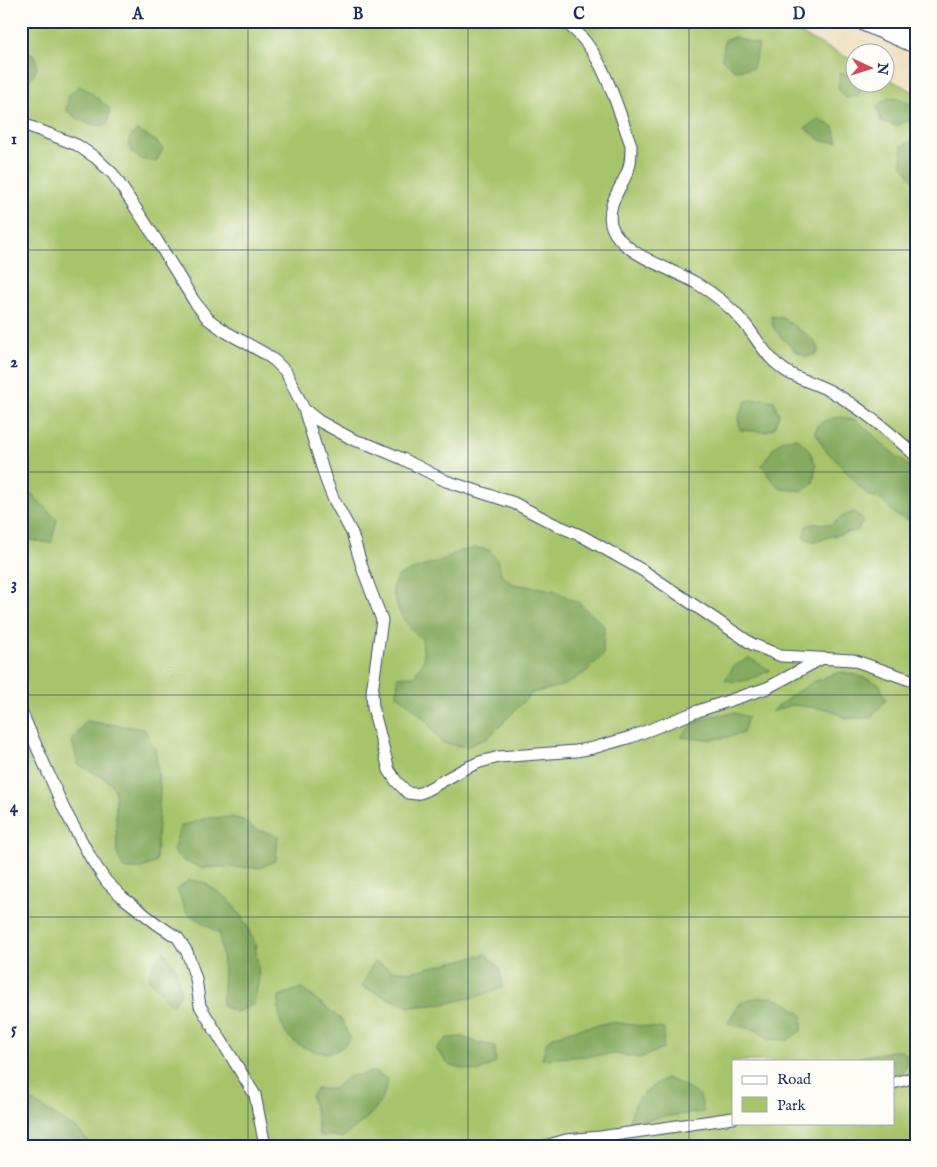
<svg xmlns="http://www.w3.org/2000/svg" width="937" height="1167" font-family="'IM FELL English',serif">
  <rect width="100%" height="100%" fill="#fdfcf7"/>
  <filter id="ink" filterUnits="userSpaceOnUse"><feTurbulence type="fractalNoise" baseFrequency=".02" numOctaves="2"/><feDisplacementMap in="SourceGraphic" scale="10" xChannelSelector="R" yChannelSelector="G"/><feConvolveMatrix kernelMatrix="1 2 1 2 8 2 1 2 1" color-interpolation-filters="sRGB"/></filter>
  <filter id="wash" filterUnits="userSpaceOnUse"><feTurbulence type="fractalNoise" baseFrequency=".0096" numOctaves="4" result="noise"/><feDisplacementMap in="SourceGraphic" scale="20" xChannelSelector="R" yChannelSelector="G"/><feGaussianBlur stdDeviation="1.12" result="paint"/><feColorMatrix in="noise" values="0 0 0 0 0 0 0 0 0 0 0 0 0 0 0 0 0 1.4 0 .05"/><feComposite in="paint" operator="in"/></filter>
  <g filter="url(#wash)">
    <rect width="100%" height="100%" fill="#f0e1c3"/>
    <path fill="#a8c46b" stroke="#627a64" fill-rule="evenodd" d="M 21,21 L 776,21 L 854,61 L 854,82 L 884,82 L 885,77 L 916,93 L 916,1146 L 21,1146 ZM 733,1061 L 893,1061 L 893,1123 L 733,1123 Z"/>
    <g fill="#86aa5f" stroke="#506c5e">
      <path d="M 735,37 L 759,45 L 753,68 L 735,70 L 722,59 L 725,40 Z"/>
      <path d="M 26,52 L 36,57 L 37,68 L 31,79 L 21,83 L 21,54 Z"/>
      <path d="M 841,73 L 854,75 L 854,82 L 859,83 L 862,88 L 857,97 L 846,98 L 838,88 Z"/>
      <path d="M 79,86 L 90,92 L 110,109 L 107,125 C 87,126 81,121 66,110 L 69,95 Z"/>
      <path d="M 889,98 L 901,99 L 914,106 L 913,118 L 897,126 L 881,122 L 877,106 Z"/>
      <path d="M 818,119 L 834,127 L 838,142 L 822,141 L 805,128 Z"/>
      <path d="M 137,130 L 157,142 L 163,149 L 156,162 L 141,159 L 131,152 L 129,139 Z"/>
      <path d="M 916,139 L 916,184 L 902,164 L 902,146 Z"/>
      <path d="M 771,316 L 783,318 L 807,335 L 817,345 L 818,353 L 807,357 L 794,350 L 774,329 Z"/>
      <path d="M 763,399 L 774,401 L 779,414 L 774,428 L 764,432 L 740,430 L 738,418 L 746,401 Z"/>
      <path d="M 839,417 L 858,421 L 882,444 L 916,472 L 916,523 L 896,515 L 879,498 L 868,495 L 823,447 L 815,431 L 821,422 Z"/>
      <path d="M 797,438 L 809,450 L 816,465 L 813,483 L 803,491 L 781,489 L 770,478 L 762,465 L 775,446 L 784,439 Z"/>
      <path d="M 21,486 L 27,489 L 57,520 L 51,543 L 21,539 Z"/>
      <path d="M 854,512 L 864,520 L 857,531 L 831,536 L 816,542 L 804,538 L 806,526 L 818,523 L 831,525 L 842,517 Z"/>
      <path d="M 477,548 L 489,550 L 497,560 L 502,576 L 513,584 L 553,590 L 579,603 L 604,626 L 603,655 L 587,671 L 565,685 L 532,693 L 489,737 L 466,747 L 442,743 C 428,722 418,710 397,695 L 398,677 L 414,676 L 424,660 L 422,639 C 401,619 399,616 392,587 L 399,576 L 412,570 L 442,560 L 460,551 Z"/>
      <path d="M 749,658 L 770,670 C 752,679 745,684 725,680 L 734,666 Z"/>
      <path d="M 843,672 L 857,675 L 879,684 L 886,700 L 870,718 L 846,718 L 828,709 L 791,705 L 771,712 C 796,692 811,679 843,672 Z"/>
      <path d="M 735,713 L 748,717 L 743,733 C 720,740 705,741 681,737 C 701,715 707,717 735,713 Z"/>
      <path d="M 86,721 L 144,729 L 155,748 L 160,789 L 156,862 L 140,869 L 124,869 L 117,854 L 115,789 L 105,779 L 78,764 L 72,741 Z"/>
      <path d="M 231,817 L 243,820 L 254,829 L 278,836 L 276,860 L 260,868 L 222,867 L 202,868 L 184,861 L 173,851 L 180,827 L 206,818 Z"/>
      <path d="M 189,880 L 203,882 L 227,898 L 243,919 L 255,943 L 259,976 L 254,1004 L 236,1012 L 222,1006 L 224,970 L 219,933 L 187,913 L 177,890 Z"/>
      <path d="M 164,951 L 176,969 L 181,994 L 172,1005 L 149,979 L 154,962 Z"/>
      <path d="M 486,954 L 500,969 L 503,987 L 476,997 L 443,1004 L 409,1007 L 362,987 L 374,961 L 392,970 L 411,972 Z"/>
      <path d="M 302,988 L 342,1020 L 350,1039 C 346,1043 340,1050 335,1051 C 318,1056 293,1046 284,1030 C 278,1019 279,1007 279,996 Z"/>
      <path d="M 772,997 L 789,1005 L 802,1015 L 802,1030 L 788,1040 L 766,1039 L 758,1031 L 728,1023 C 741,997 745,999 772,997 Z"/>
      <path d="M 610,1022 L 664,1029 L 663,1049 L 639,1058 L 616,1054 L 542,1059 L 547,1041 C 565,1029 589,1028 610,1022 Z"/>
      <path d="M 462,1037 L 479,1043 L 495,1046 L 496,1062 L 479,1072 L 450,1066 L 436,1049 L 447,1038 Z"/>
      <path d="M 891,1051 L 902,1051 L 911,1059 L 905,1069 L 893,1079 L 893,1061 L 839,1061 Z"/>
      <path d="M 373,1072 L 388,1079 C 384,1107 365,1120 343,1137 L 319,1135 L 316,1113 L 311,1096 L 316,1089 L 333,1089 L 348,1077 Z"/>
      <path d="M 666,1078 L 681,1084 L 700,1096 L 704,1112 L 660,1117 L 640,1122 L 629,1122 C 636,1096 643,1092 666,1078 Z"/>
      <path d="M 21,1094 L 77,1129 L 93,1146 L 21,1146 Z"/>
    </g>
  </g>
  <g filter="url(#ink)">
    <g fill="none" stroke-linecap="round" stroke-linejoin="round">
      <g stroke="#3b4a6d" stroke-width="13">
        <g id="lane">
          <path d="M 563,21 C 602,46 616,104 631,145 C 631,155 631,166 626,175 C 619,191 607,205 611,224 C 619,254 671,268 696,283 C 715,294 731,307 745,324 C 756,337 764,354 778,365 C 793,379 814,382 832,392 C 861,408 891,433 916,456"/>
          <path d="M 21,123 L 77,145 L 96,158 L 113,174 L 156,239 L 194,301 L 208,319 L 226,332 L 264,353 L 275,361 L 286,372 L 304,409 L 319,421 L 354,440 L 370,445 L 403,459 L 446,481 L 514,503 L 554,524 L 582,536 L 642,570 L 752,644 L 781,656 L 853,660 L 916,682"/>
          <path d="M 304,409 L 326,480 L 333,498 L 352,533 L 363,570 L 382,620 L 372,692 L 373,708 L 389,770 L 396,781 L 408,793 L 416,794 L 423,792 L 466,768 L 480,762 L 499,757 L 576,751 L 593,748 L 631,737 L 698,711 L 767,688 L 821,659"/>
          <path d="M 21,711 L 64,809 L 92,860 L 106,881 L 122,897 L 157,924 L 178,938 L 187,952 L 196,979 L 200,1006 L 255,1095 L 265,1146"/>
          <path d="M 893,1083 L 916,1077"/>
          <path d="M 545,1146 L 566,1140 L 600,1137 L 733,1118"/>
        </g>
      </g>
      <g stroke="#3b4a6d" stroke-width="24">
        <path id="street" d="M 867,21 L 916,42"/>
      </g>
      <use href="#lane" stroke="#fff" stroke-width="11"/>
      <use href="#street" stroke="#fff" stroke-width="22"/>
    </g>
  </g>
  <path fill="none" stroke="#1b2f5e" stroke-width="1" stroke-opacity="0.55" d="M 248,21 L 248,1146M 468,21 L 468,1146M 689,21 L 689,1146M 21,250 L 916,250M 21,472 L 916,472M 21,695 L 916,695M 21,917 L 916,917"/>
  <rect width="937" height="1167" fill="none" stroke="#fdfcf7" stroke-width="55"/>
  <rect x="732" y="1060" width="162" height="65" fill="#fdfcf7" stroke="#a3aaba"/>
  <rect x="742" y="1076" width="25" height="8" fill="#ffffff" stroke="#a3aaba"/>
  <text x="777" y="1084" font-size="15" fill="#1b2f5e">Road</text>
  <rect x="742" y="1097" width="25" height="15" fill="#a8c46b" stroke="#a3aaba"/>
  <text x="777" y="1110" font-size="15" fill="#1b2f5e">Park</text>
  <g transform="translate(870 68) rotate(94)"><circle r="24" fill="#fdfcf7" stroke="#a3aaba"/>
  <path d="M0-4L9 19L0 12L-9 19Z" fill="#d1495b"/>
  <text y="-8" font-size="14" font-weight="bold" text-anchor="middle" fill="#1b2f5e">N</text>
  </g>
  <rect x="28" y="28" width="882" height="1112" fill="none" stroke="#1b2f5e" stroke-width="2"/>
  <g font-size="16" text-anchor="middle" font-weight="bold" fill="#1b2f5e">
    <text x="138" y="19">A</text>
    <text x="358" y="19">B</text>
    <text x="579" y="19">C</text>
    <text x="799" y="19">D</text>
    <text x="14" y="144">1</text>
    <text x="14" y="367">2</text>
    <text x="14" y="589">3</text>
    <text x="14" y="812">4</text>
    <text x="14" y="1034">5</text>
  </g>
</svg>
